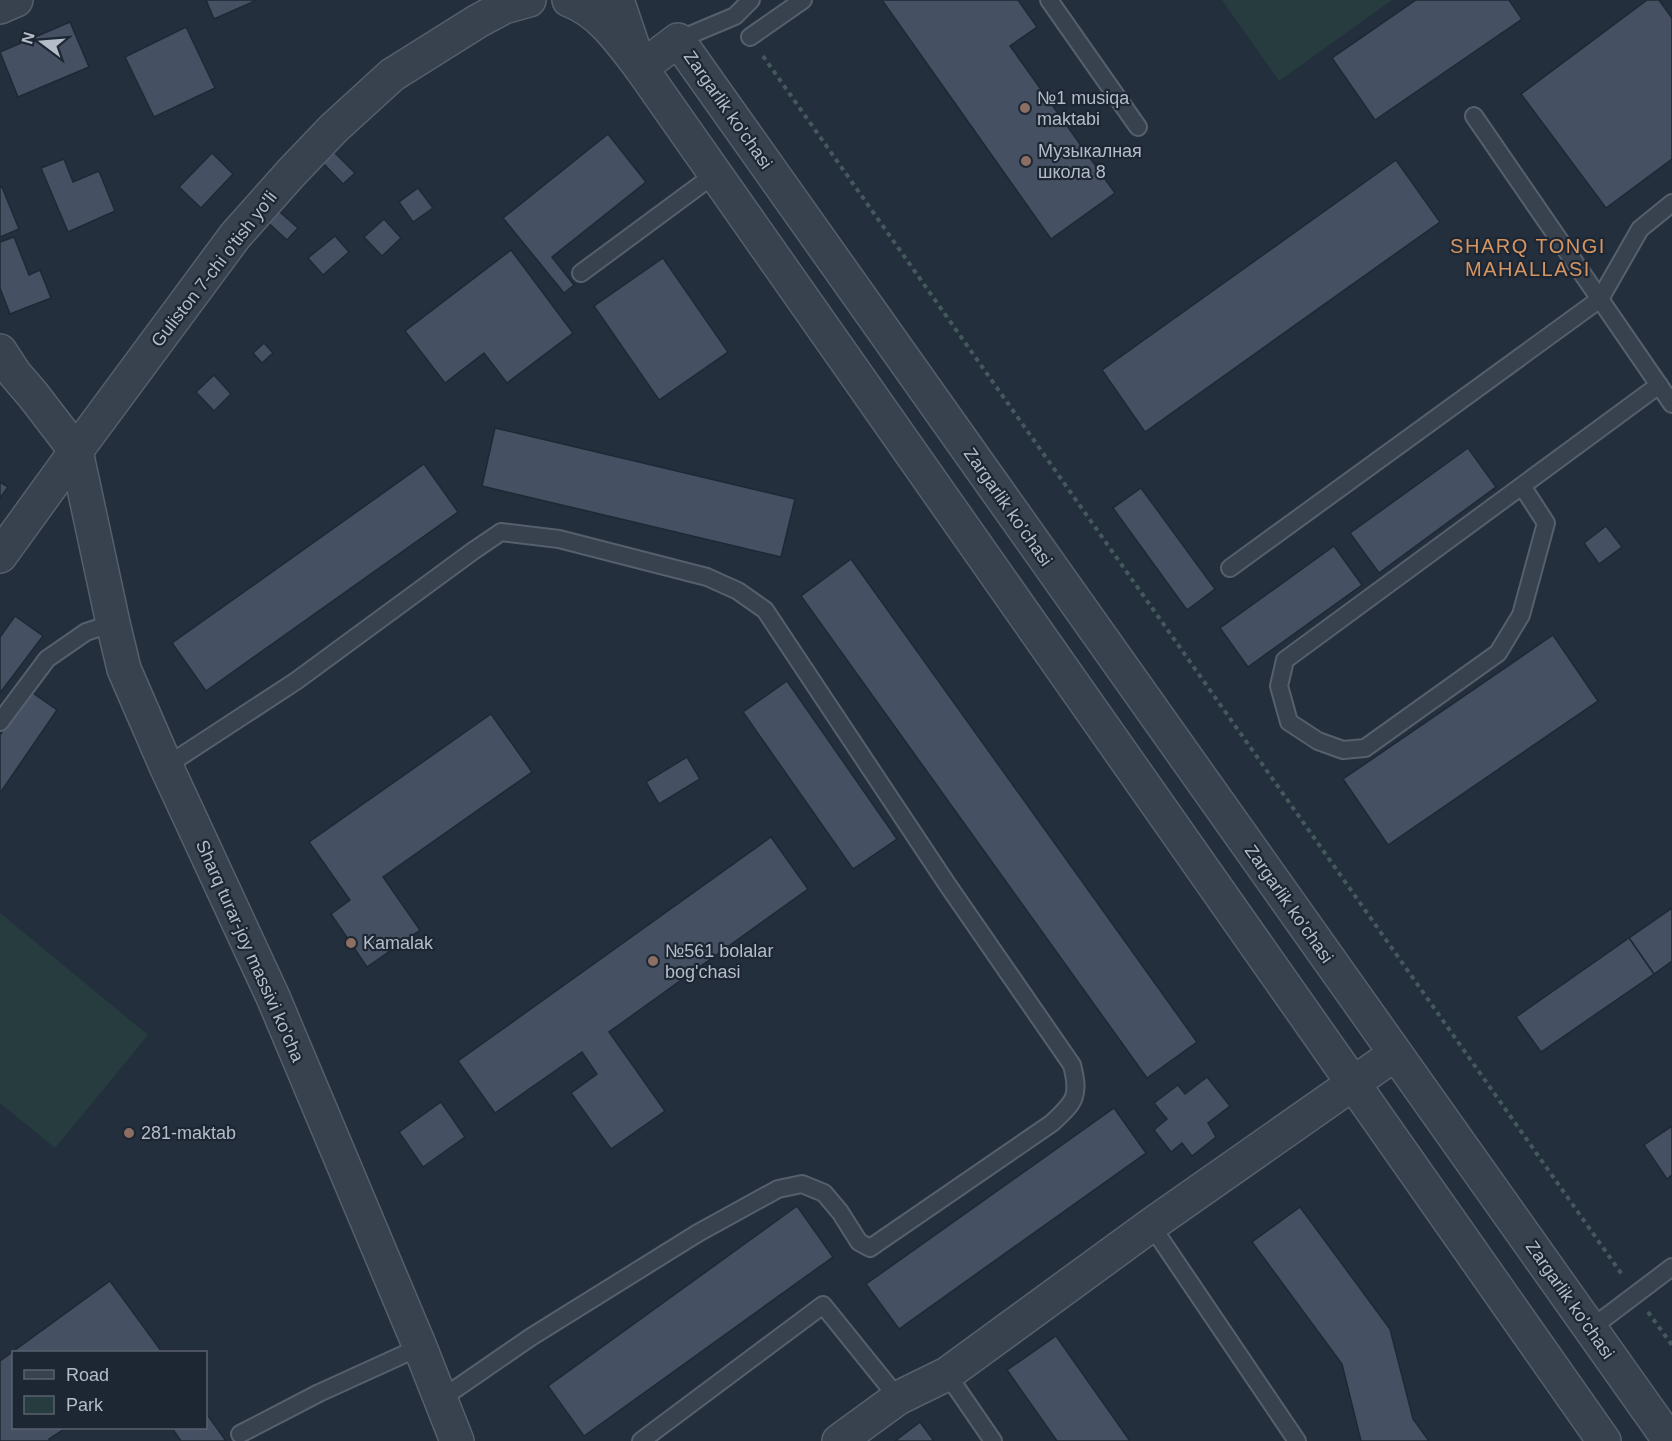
<svg xmlns="http://www.w3.org/2000/svg" width="1672" height="1441" font-family="Arial,sans-serif">
  <rect width="100%" height="100%" fill="#242f3e"/>
  <g fill="#263c3f">
    <path d="M 1222,0 L 1392,0 L 1279,81 Z"/>
    <path d="M 0,913 L 148,1035 L 55,1148 L 0,1103 Z"/>
  </g>
  <g fill="#455162" stroke="#1f2835" stroke-width="1.5">
    <path d="M 206,0 L 255,0 L 255,1 L 214,19 Z"/>
    <path d="M 882,0 L 1018,0 L 1037,27 L 1010,46 L 1115,193 L 1051,239 Z"/>
    <path d="M 1416,0 L 1509,0 L 1522,19 L 1375,120 L 1332,58 Z"/>
    <path d="M 1647,0 L 1659,0 L 1672,18 L 1672,159 L 1606,208 L 1521,94 Z"/>
    <path d="M 70,22 L 89,67 L 18,97 L 0,52 Z"/>
    <path d="M 186,27 L 215,88 L 154,117 L 125,57 Z"/>
    <path d="M 608,134 L 646,182 L 552,257 L 574,285 L 564,293 L 503,218 Z"/>
    <path d="M 334,152 L 355,173 L 343,184 L 323,163 Z"/>
    <path d="M 212,153 L 233,174 L 201,208 L 179,187 Z"/>
    <path d="M 64,159 L 73,182 L 99,171 L 115,211 L 68,232 L 41,168 Z"/>
    <path d="M 1396,160 L 1440,222 L 1145,432 L 1102,370 Z"/>
    <path d="M 0,187 L 2,187 L 19,229 L 0,237 Z"/>
    <path d="M 418,188 L 433,208 L 413,222 L 399,202 Z"/>
    <path d="M 273,206 L 298,228 L 287,240 L 262,217 Z"/>
    <path d="M 384,219 L 401,238 L 382,256 L 364,237 Z"/>
    <path d="M 335,236 L 349,252 L 323,275 L 308,258 Z"/>
    <path d="M 14,237 L 29,275 L 40,270 L 51,298 L 10,314 L 0,288 L 0,242 Z"/>
    <path d="M 511,250 L 573,333 L 507,383 L 484,353 L 445,383 L 405,331 Z"/>
    <path d="M 663,258 L 728,352 L 659,400 L 594,306 Z"/>
    <path d="M 264,343 L 273,353 L 262,363 L 253,353 Z"/>
    <path d="M 214,375 L 231,394 L 214,411 L 196,392 Z"/>
    <path d="M 495,428 L 795,499 L 781,557 L 482,486 Z"/>
    <path d="M 1468,448 L 1496,487 L 1379,573 L 1350,533 Z"/>
    <path d="M 424,464 L 458,512 L 206,691 L 172,643 Z"/>
    <path d="M 0,482 L 8,487 L 0,498 Z"/>
    <path d="M 1141,488 L 1215,589 L 1187,610 L 1113,508 Z"/>
    <path d="M 1606,526 L 1622,547 L 1599,564 L 1584,543 Z"/>
    <path d="M 1334,546 L 1362,585 L 1248,667 L 1220,628 Z"/>
    <path d="M 851,559 L 1197,1042 L 1147,1078 L 801,596 Z"/>
    <path d="M 15,616 L 43,636 L 0,693 L 0,637 Z"/>
    <path d="M 1553,635 L 1598,701 L 1388,845 L 1343,779 Z"/>
    <path d="M 787,681 L 897,839 L 853,869 L 743,712 Z"/>
    <path d="M 30,691 L 57,710 L 0,793 L 0,735 Z"/>
    <path d="M 491,714 L 532,772 L 383,877 L 420,930 L 367,967 L 331,914 L 350,900 L 309,842 Z"/>
    <path d="M 687,757 L 700,779 L 659,804 L 646,782 Z"/>
    <path d="M 771,837 L 808,889 L 609,1032 L 665,1111 L 611,1149 L 571,1093 L 597,1074 L 582,1052 L 495,1113 L 458,1061 Z"/>
    <path d="M 1672,908 L 1672,961 L 1654,974 L 1629,938 Z"/>
    <path d="M 1629,938 L 1654,974 L 1541,1052 L 1516,1017 Z"/>
    <path d="M 1207,1077 L 1230,1106 L 1208,1123 L 1216,1137 L 1192,1156 L 1182,1143 L 1171,1152 L 1154,1130 L 1167,1119 L 1154,1103 L 1178,1085 L 1185,1094 Z"/>
    <path d="M 441,1102 L 465,1137 L 423,1167 L 399,1132 Z"/>
    <path d="M 1114,1108 L 1146,1153 L 899,1329 L 866,1284 Z"/>
    <path d="M 1672,1126 L 1672,1175 L 1667,1179 L 1644,1145 Z"/>
    <path d="M 797,1206 L 833,1257 L 584,1436 L 548,1386 Z"/>
    <path d="M 1300,1207 L 1390,1329 L 1413,1419 L 1429,1441 L 1361,1441 L 1342,1364 L 1252,1242 Z"/>
    <path d="M 110,1281 L 162,1352 L 14,1352 L 14,1428 L 66,1428 L 49,1439 L 50,1441 L 0,1441 L 0,1361 Z"/>
    <path d="M 1056,1336 L 1130,1441 L 1057,1441 L 1007,1370 Z"/>
    <path d="M 206,1413 L 226,1441 L 181,1441 L 172,1428 L 206,1428 Z"/>
    <path d="M 920,1422 L 934,1441 L 895,1441 Z"/>
  </g>
  <g fill="none" stroke-linecap="round" stroke-linejoin="round">
    <g stroke="#565f6c" stroke-width="20">
      <g id="service">
        <path d="M 1049,0 L 1138,127"/>
        <path d="M 750,37 L 803,0"/>
        <path d="M 678,40 L 735,16 L 751,0"/>
        <path d="M 1474,116 L 1672,404"/>
        <path d="M 581,273 L 715,174"/>
        <path d="M 1522,486 L 1546,523 L 1521,615 L 1498,653 L 1365,748 L 1343,750 L 1318,741 L 1289,722 L 1279,686 L 1285,660 L 1659,385"/>
        <path d="M 1230,568 L 1600,299 L 1640,229 L 1672,203"/>
        <path d="M 0,722 L 47,659 L 86,632 L 113,623"/>
        <path d="M 166,766 L 296,681 L 473,551 L 501,532 L 559,539 L 707,577 L 738,591 L 765,610 L 947,884 L 1072,1065 C 1080,1096 1075,1102 1052,1123 L 870,1248 L 859,1242 L 840,1212 L 824,1193 L 802,1184 L 778,1189 L 698,1233 L 531,1337 L 441,1399"/>
        <path d="M 1151,1225 L 1297,1441"/>
        <path d="M 1590,1329 L 1672,1267"/>
        <path d="M 947,1374 L 993,1441"/>
        <path d="M 240,1434 L 319,1393 L 420,1347"/>
        <path d="M 641,1441 L 823,1305 L 898,1398"/>
      </g>
    </g>
    <g stroke="#565f6c" stroke-width="36">
      <g id="minor">
        <path d="M 569,0 C 601,12 621,42 641,68 L 1604,1441"/>
        <path d="M 617,0 L 633,47"/>
        <path d="M 0,7 L 16,0"/>
        <path d="M 641,68 L 678,40 L 1670,1441"/>
        <path d="M 0,351 L 15,374 L 33,395 L 76,451 L 113,623 L 124,669 L 166,766 L 273,997 L 420,1347 L 457,1441"/>
        <path d="M 0,556 L 76,451 L 235,236 L 291,173 L 334,128 L 392,75 L 478,21 L 504,7 L 529,0"/>
        <path d="M 839,1441 L 898,1398 L 947,1374 L 1151,1225 L 1395,1054"/>
      </g>
    </g>
    <g stroke="#44595c" stroke-width="4" stroke-dasharray="4.5 4.5" stroke-linecap="butt">
      <path d="M 763,56 L 1623,1276"/>
      <path d="M 1648,1312 L 1672,1345"/>
    </g>
    <use href="#service" stroke="#38414e" stroke-width="16"/>
    <use href="#minor" stroke="#38414e" stroke-width="33"/>
  </g>
  <g fill="#8d6e63" stroke="#1d2633" stroke-width="2">
    <circle cx="1025" cy="108" r="6"/>
    <circle cx="1026" cy="161" r="6"/>
    <circle cx="351" cy="943" r="6"/>
    <circle cx="653" cy="961" r="6"/>
    <circle cx="129" cy="1133" r="6"/>
  </g>
  <g text-anchor="middle" dominant-baseline="central" stroke-width="4.5" stroke-linejoin="round" paint-order="stroke">
    <g font-size="18" fill="#b4bcc9" stroke="#1d2633" text-anchor="start">
      <text x="1037" y="98">№1 musiqa<tspan x="1037" dy="21">maktabi</tspan></text>
      <text x="1038" y="151">Музыкалная<tspan x="1038" dy="21">школа 8</tspan></text>
      <text x="363" y="943">Kamalak</text>
      <text x="665" y="951">№561 bolalar<tspan x="665" dy="21">bog'chasi</tspan></text>
      <text x="141" y="1133">281-maktab</text>
    </g>
    <g font-size="18" fill="#b4bcc9" stroke="#1d2633">
      <text transform="translate(728 110) rotate(55)">Zargarlik ko'chasi</text>
      <text transform="translate(214 269) rotate(-52)">Guliston 7-chi o'tish yo'li</text>
      <text transform="translate(1008 507) rotate(55)">Zargarlik ko'chasi</text>
      <text transform="translate(1289 904) rotate(55)">Zargarlik ko'chasi</text>
      <text transform="translate(250 951) rotate(66)">Sharq turar-joy massivi ko'cha</text>
      <text transform="translate(1570 1300) rotate(55)">Zargarlik ko'chasi</text>
    </g>
    <g font-size="20" letter-spacing="1.5" fill="#d59563" stroke="#1d2633">
      <text x="1528" y="246">SHARQ TONGI<tspan x="1528" dy="23">MAHALLASI</tspan></text>
    </g>
  </g>
  <rect x="12" y="1351" width="195" height="78" fill="#1d2633" stroke="#59626f" stroke-width="1.5"/>
  <rect x="24" y="1370" width="30" height="9" fill="#38414e" stroke="#59626f" stroke-width="1.5"/>
  <text x="66" y="1381" font-size="18" fill="#b4bcc9">Road</text>
  <rect x="24" y="1396" width="30" height="18" fill="#263c3f" stroke="#59626f" stroke-width="1.5"/>
  <text x="66" y="1411" font-size="18" fill="#b4bcc9">Park</text>
  <g transform="translate(42 42) rotate(286)" stroke="#1d2633" stroke-width="4.5" paint-order="stroke">
  <path d="M0-4.5L10 22L0 15L-10 22Z" fill="#b4bcc9"/>
  <text y="-9" font-size="16" font-weight="bold" text-anchor="middle" fill="#b4bcc9">N</text>
  </g>
</svg>
